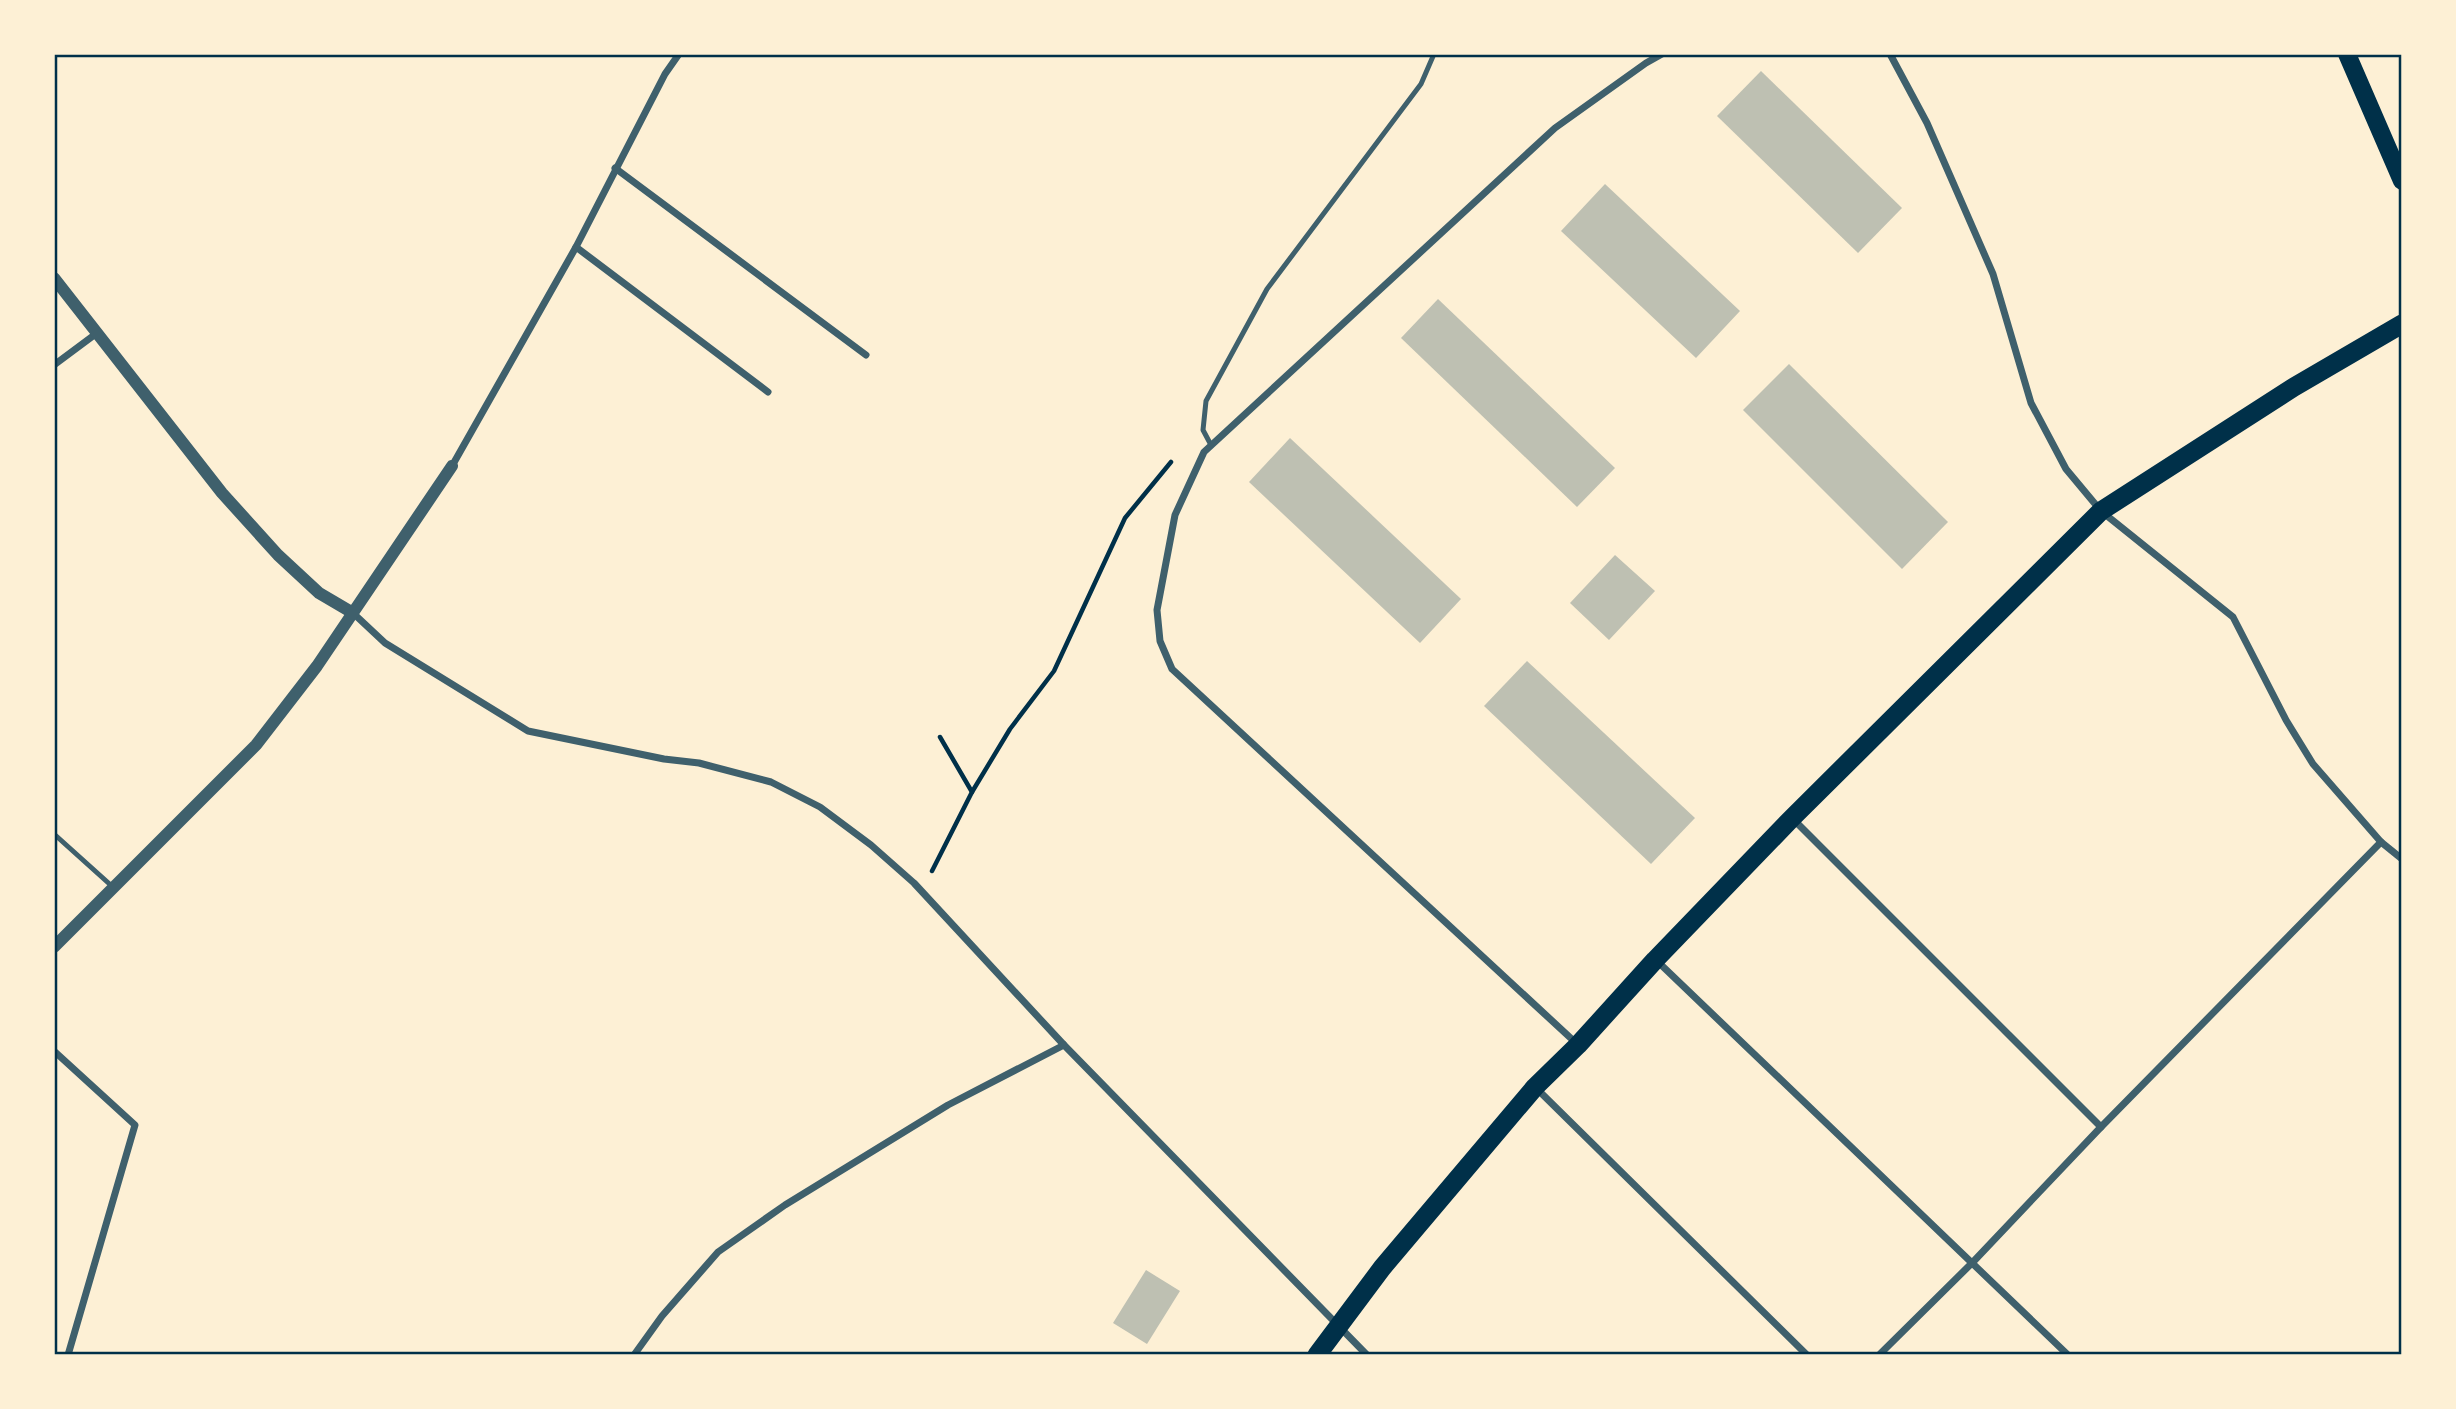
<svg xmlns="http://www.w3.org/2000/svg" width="2456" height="1409" font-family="'Work Sans',sans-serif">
  <rect width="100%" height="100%" fill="#fdf0d5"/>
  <g fill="#bec0b2">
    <path d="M 1761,71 L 1902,208 L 1858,253 L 1717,116 Z"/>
    <path d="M 1605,184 L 1740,311 L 1696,358 L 1561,231 Z"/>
    <path d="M 1438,299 L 1615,468 L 1577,507 L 1401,338 Z"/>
    <path d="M 1789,364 L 1948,522 L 1902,569 L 1743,410 Z"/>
    <path d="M 1290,438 L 1461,599 L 1420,643 L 1249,482 Z"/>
    <path d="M 1615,555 L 1655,591 L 1609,640 L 1570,603 Z"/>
    <path d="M 1527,661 L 1695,818 L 1651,864 L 1484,706 Z"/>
    <path d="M 1146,1270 L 1180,1291 L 1147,1344 L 1113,1323 Z"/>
  </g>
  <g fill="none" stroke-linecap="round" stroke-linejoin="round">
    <g stroke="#003049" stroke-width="4.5">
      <path d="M 972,792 L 1010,729 L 1054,671 L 1125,518 L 1171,462"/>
      <path d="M 932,871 L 972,792 L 940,737"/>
    </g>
    <g stroke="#3f606c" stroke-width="5">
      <path d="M 1211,445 L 1203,430 L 1206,401 L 1267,289 L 1421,84 L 1434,54"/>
      <path d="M 54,834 L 114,888"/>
    </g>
    <g stroke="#3f606c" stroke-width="7">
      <path d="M 1890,54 L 1927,123 L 1993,274 L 2031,403 L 2066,469 L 2101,511 L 2233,617 L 2286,720 L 2313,764 L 2381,842 L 2402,859"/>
      <path d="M 615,168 L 866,355"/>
      <path d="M 576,247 L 768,392"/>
      <path d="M 54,365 L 97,333"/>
      <path d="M 452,466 L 576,247 L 665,74 L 679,54"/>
      <path d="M 353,613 L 385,643 L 528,731 L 664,759 L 699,763 L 771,782 L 820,807 L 871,845 L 914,883 L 1064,1045 L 1367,1355"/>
      <path d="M 1792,818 L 2101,1127"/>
      <path d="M 1656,960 L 2068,1355"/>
      <path d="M 1576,1043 L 1172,669 L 1160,641 L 1157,610 L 1175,515 L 1204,452 L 1555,128 L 1646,63 L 1662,54"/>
      <path d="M 54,1051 L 135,1125 L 68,1355"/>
      <path d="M 1535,1087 L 1807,1355"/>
      <path d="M 634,1355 L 662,1316 L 718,1252 L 785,1205 L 948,1105 L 1064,1045"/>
      <path d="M 1879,1355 L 1973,1262 L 2101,1127 L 2381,842"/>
    </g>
    <g stroke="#3f606c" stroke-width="12">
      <path d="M 54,278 L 222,493 L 278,555 L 319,593 L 353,613"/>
      <path d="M 54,947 L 256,745 L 317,666 L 452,466"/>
    </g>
    <path stroke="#003049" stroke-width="18" d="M 2347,54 L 2402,181"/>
    <path stroke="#003049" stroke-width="19" d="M 1317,1355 L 1382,1268 L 1535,1087 L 1578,1045 L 1655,960 L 1792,818 L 2101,511 L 2294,387 L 2402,324"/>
  </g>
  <rect width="2456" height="1409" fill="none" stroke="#fdf0d5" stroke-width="112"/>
  <rect x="56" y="56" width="2344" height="1297" fill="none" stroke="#003049" stroke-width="2.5"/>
</svg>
